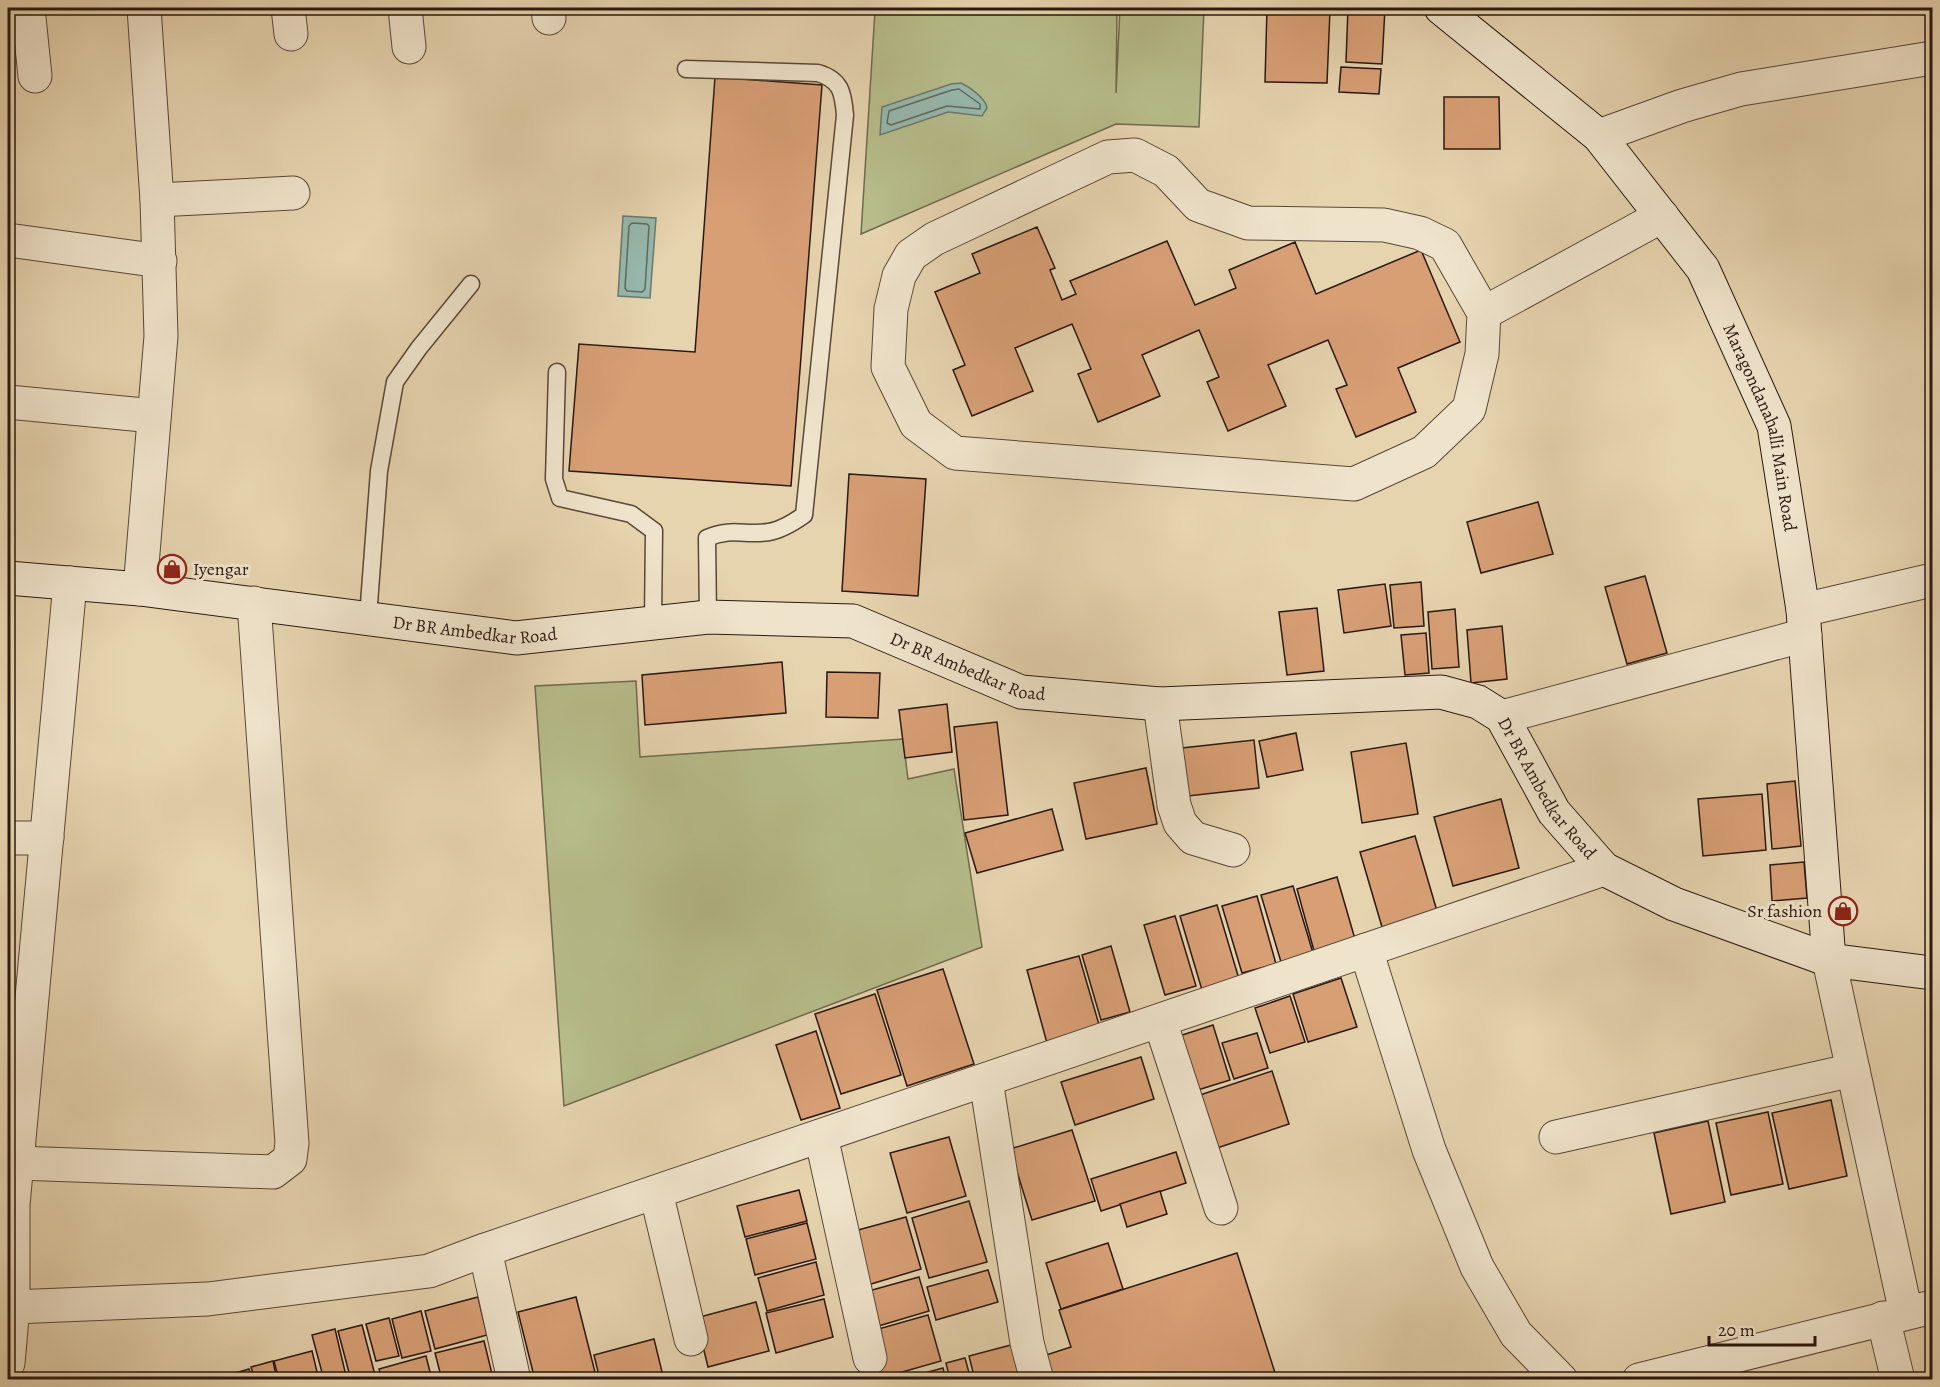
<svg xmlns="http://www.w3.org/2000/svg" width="1940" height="1387" font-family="Alegreya,serif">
  <rect width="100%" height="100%" fill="#e6d4af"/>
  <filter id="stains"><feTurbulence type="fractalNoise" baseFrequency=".00333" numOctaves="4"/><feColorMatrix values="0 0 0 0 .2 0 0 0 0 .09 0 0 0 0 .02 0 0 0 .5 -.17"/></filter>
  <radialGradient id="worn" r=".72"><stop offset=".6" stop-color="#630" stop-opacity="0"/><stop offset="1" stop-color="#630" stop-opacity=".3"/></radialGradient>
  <g fill="#b6bc8a" stroke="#706a4d" stroke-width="1.5">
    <path d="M 894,8 L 1117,8 L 1116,93 L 1120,8 L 1204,8 L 1199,127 L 1116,124 L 861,234 L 875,11 Z"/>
    <path d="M 636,681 L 640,757 L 903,739 L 908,779 L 954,769 L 982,947 L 564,1106 L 535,686 Z"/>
  </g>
  <g fill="#96b8ad" stroke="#6b786e" stroke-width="1.5">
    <path d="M 961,83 C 970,87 986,99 987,108 L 982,116 L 948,112 L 880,135 L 882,107 L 951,84 Z"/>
    <path d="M 623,216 L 656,218 L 650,298 L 618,296 Z"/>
  </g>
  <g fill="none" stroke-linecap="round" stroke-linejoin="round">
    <g stroke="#60685e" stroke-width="1.5">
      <path d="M 959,89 L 980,104 L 980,109 L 947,106 L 891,125 L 887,123 L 889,111 L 952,90 Z"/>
      <path d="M 632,223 L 647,224 L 649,226 L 645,289 L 642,292 L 627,291 L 625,288 L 629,226 Z"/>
    </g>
  </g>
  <g fill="#d89f75" stroke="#2a1810" stroke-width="1.5">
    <path d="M 1267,8 L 1330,10 L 1327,83 L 1265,82 Z"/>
    <path d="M 1348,8 L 1385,8 L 1382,64 L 1346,62 Z"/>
    <path d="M 1341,67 L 1381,69 L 1379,94 L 1339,92 Z"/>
    <path d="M 715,77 L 822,85 L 791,486 L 569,471 L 579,344 L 695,352 Z"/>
    <path d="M 1444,97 L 1499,97 L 1500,149 L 1444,149 Z"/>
    <path d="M 1037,227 L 1055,268 L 1050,270 L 1062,300 L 1076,294 L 1070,281 L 1167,241 L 1195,305 L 1236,288 L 1229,270 L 1295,242 L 1316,294 L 1421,250 L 1460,342 L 1398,368 L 1416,412 L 1356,437 L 1336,389 L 1347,385 L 1328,340 L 1268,365 L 1286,406 L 1228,431 L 1207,382 L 1219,377 L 1199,330 L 1142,355 L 1160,396 L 1098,422 L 1078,374 L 1091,369 L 1072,324 L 1015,348 L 1033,391 L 972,416 L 953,370 L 965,365 L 935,292 L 980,273 L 972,254 Z"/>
    <path d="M 849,474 L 926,479 L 918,596 L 842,591 Z"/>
    <path d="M 1538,502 L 1553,554 L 1481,573 L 1467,522 Z"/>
    <path d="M 1645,576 L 1667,653 L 1627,664 L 1605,587 Z"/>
    <path d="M 1421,582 L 1424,626 L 1394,628 L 1390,585 Z"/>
    <path d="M 1385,584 L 1391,626 L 1344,633 L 1338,590 Z"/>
    <path d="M 1317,608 L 1324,671 L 1287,675 L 1279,612 Z"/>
    <path d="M 1455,609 L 1459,667 L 1432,669 L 1428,612 Z"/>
    <path d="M 1502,626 L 1507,679 L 1471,683 L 1467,630 Z"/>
    <path d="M 1426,633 L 1429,673 L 1405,675 L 1401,635 Z"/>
    <path d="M 782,662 L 786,713 L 645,725 L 642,675 Z"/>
    <path d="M 827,672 L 880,673 L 878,718 L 826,717 Z"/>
    <path d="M 947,704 L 952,752 L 905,758 L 899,710 Z"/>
    <path d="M 997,722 L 1008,815 L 964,820 L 954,727 Z"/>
    <path d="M 1296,733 L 1303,770 L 1267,777 L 1259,741 Z"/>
    <path d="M 1254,740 L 1259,788 L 1179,797 L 1173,749 Z"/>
    <path d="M 1406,743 L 1418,814 L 1362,823 L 1351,752 Z"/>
    <path d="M 1146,768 L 1157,824 L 1086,839 L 1074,783 Z"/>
    <path d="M 1795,781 L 1801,846 L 1772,849 L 1767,784 Z"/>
    <path d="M 1762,794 L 1766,850 L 1703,856 L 1698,799 Z"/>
    <path d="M 1501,799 L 1519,868 L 1453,886 L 1434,817 Z"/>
    <path d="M 1052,809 L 1063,850 L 977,873 L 965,833 Z"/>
    <path d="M 1415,836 L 1437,911 L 1382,927 L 1360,852 Z"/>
    <path d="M 1804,862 L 1807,898 L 1772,901 L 1770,865 Z"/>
    <path d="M 1337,877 L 1357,946 L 1316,958 L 1297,889 Z"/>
    <path d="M 1293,886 L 1313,953 L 1281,962 L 1261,895 Z"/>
    <path d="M 1257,896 L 1276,964 L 1242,973 L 1222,906 Z"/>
    <path d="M 1217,905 L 1239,979 L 1202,990 L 1180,916 Z"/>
    <path d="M 1175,916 L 1196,986 L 1165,995 L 1144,925 Z"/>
    <path d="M 1111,946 L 1130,1012 L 1101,1020 L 1082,955 Z"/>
    <path d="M 1079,956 L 1100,1028 L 1047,1043 L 1027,970 Z"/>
    <path d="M 943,969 L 974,1064 L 907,1086 L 877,990 Z"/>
    <path d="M 1341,978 L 1357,1027 L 1308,1042 L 1293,994 Z"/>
    <path d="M 875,994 L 901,1075 L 841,1094 L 815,1014 Z"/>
    <path d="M 1290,996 L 1305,1042 L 1270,1053 L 1255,1008 Z"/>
    <path d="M 1213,1025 L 1230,1080 L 1188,1093 L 1170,1039 Z"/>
    <path d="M 816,1031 L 840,1108 L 801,1120 L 776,1045 Z"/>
    <path d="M 1257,1033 L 1268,1068 L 1234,1079 L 1222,1043 Z"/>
    <path d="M 1141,1057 L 1154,1099 L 1075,1125 L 1061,1082 Z"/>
    <path d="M 1272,1071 L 1289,1124 L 1208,1151 L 1191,1098 Z"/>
    <path d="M 1831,1100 L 1847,1176 L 1789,1189 L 1772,1113 Z"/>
    <path d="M 1768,1112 L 1783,1184 L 1731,1195 L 1716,1123 Z"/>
    <path d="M 1708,1121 L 1725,1202 L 1671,1214 L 1654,1133 Z"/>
    <path d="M 1072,1130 L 1095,1201 L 1032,1220 L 1010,1149 Z"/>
    <path d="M 949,1137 L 966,1196 L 907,1213 L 890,1153 Z"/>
    <path d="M 1176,1152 L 1186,1183 L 1101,1211 L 1091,1179 Z"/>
    <path d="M 799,1190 L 807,1221 L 745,1237 L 737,1206 Z"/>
    <path d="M 1160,1191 L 1167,1214 L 1127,1227 L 1120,1204 Z"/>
    <path d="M 969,1201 L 987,1262 L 929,1278 L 912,1218 Z"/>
    <path d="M 906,1217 L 921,1269 L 861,1287 L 847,1233 Z"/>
    <path d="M 807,1223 L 816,1259 L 755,1275 L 746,1239 Z"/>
    <path d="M 1108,1243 L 1123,1289 L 1061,1309 L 1046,1263 Z"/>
    <path d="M 1237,1253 L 1276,1376 L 1265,1380 L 1048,1380 L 1040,1357 L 1071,1347 L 1059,1310 Z"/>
    <path d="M 816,1262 L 824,1295 L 767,1311 L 758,1278 Z"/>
    <path d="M 988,1270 L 998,1302 L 936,1320 L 927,1287 Z"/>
    <path d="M 919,1277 L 929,1311 L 875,1327 L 865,1292 Z"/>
    <path d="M 478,1297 L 487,1335 L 435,1349 L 425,1311 Z"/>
    <path d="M 576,1297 L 597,1380 L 535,1380 L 518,1312 Z"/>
    <path d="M 824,1299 L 833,1337 L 776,1353 L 766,1313 Z"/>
    <path d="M 756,1302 L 769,1351 L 708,1367 L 696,1318 Z"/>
    <path d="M 421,1311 L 431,1351 L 402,1358 L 392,1319 Z"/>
    <path d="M 928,1315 L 941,1361 L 881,1378 L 868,1332 Z"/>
    <path d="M 389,1318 L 399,1356 L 376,1361 L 366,1324 Z"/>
    <path d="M 362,1325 L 375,1375 L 351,1380 L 338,1331 Z"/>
    <path d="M 335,1329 L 347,1380 L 324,1380 L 312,1335 Z"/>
    <path d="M 654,1339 L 664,1380 L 600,1380 L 594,1355 Z"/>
    <path d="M 484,1341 L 492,1374 L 472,1380 L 442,1380 L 435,1353 Z"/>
    <path d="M 1011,1345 L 1020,1380 L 975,1380 L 969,1356 Z"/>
    <path d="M 312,1351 L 319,1380 L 279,1380 L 274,1361 Z"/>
    <path d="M 426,1356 L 432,1380 L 382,1380 L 379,1369 Z"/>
    <path d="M 965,1358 L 971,1380 L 950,1380 L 946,1363 Z"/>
    <path d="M 273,1361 L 277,1380 L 255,1380 L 251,1367 Z"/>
    <path d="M 943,1368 L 946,1380 L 918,1380 L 917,1375 Z"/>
    <path d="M 249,1369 L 252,1380 L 226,1380 L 225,1376 Z"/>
  </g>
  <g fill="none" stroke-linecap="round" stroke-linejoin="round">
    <g stroke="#594738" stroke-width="19">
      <g id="lane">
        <path d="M 686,69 L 818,73 C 841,80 843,92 845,115 L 804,515 C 794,522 782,530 769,532 C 745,536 733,527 707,538 L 708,617"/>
        <path d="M 557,372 L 554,479 L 560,498 L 631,514 L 654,531 L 653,621"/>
        <path d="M 368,617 L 379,471 L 395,382 L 419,348 L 471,284"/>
      </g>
    </g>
    <g stroke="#594738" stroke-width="35">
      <g id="street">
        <path d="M 28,8 L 35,76"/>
        <path d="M 288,8 L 291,34"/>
        <path d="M 405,8 L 409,47"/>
        <path d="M 548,8 L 549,18"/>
        <path d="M 1599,136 L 1682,106 L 1741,89 L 1932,58"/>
        <path d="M 1135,155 L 1166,171 L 1198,205 L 1248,223 L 1384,225 L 1420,233 L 1445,245 L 1484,313 L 1482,354 L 1469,409 L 1424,452 L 1354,484 L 955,453 L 916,424 L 888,367 L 891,309 L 899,276 L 911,255 L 934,239 L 1108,157 Z"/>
        <path d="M 157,200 L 293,193"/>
        <path d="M 8,240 L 160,261"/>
        <path d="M 1484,313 L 1662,216"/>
        <path d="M 8,402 L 154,416"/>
        <path d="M 140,589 L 161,336 L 157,200 L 144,8"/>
        <path d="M 1803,610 L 1932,580"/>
        <path d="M 1160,704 L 1174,805 L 1180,823 L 1193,838 L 1233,850"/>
        <path d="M 1502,717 L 1805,635"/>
        <path d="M 8,838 L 47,838"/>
        <path d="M 1366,950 L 1429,1150 L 1477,1267 L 1516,1334 L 1561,1380"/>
        <path d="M 1829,960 L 1906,1313"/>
        <path d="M 1160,1021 L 1221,1208"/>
        <path d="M 986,1080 L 1027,1343 L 1037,1380"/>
        <path d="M 821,1136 L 870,1358"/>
        <path d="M 1556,1137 L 1853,1070"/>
        <path d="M 17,1163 L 273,1172 L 290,1159 L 292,1143 L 254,603"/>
        <path d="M 656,1192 L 691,1339"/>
        <path d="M 485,1250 L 514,1380"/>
        <path d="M 13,1307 L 208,1299 L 429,1271 L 485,1250 L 1604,869"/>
        <path d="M 1883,1318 L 1898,1380"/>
        <path d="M 8,1363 L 13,1307 L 13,1205 L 70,583"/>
        <path d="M 1639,1380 L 1932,1307"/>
      </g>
    </g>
    <g stroke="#2a1810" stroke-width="35">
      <g id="secondary">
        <path id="s1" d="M 1441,8 L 1599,136 L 1703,269 L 1774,426 L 1803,610 L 1829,960"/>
        <path id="s2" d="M 8,578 L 140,589 L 516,638 L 708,617 L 853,621 L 1021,692 L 1160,704 L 1441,692 L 1478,702 L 1502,717 L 1554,812 L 1604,869 L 1674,904 L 1829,960 L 1932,973"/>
      </g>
    </g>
    <use href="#lane" stroke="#efe3cb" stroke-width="16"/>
    <use href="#street" stroke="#efe3cb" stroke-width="33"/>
    <use href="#secondary" stroke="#efe3cb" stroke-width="33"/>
  </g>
  <defs>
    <g id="shop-ring" transform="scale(1.5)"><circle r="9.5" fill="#efe3cb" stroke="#8f2418" stroke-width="1.5"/><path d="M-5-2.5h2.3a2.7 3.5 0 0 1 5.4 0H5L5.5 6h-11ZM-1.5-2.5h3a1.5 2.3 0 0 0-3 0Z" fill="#8f2418"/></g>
  </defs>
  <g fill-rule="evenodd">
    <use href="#shop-ring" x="172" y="569"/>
    <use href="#shop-ring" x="1843" y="911"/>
  </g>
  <g text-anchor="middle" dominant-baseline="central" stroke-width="6" stroke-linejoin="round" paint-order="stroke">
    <g font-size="18" fill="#2a1810" stroke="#efe3cb">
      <text stroke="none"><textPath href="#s1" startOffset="542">Maragondanahalli Main Road</textPath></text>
      <text stroke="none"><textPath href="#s2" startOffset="470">Dr BR Ambedkar Road</textPath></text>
      <text stroke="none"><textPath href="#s2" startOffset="974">Dr BR Ambedkar Road</textPath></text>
      <text stroke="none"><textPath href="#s2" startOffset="1604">Dr BR Ambedkar Road</textPath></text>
    </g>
    <g font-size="18" fill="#2a1810" stroke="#efe3cb" text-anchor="start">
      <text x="193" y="569">Iyengar</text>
      <text x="1822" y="911" text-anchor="end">Sr fashion</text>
    </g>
  </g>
  <rect width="1940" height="1387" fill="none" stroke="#e6d4af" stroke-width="30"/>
  <rect x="9" y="9" width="1922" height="1369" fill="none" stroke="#2a1810" stroke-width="3"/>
  <rect x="15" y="15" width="1910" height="1357" fill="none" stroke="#2a1810" stroke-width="1.5"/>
  <path d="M1709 1336v9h106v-9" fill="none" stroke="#2a1810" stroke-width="3"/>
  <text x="1718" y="1336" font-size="18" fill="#2a1810" stroke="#efe3cb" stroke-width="4.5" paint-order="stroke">20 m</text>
  <rect width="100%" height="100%" filter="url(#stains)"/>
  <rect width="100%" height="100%" fill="url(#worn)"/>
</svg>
